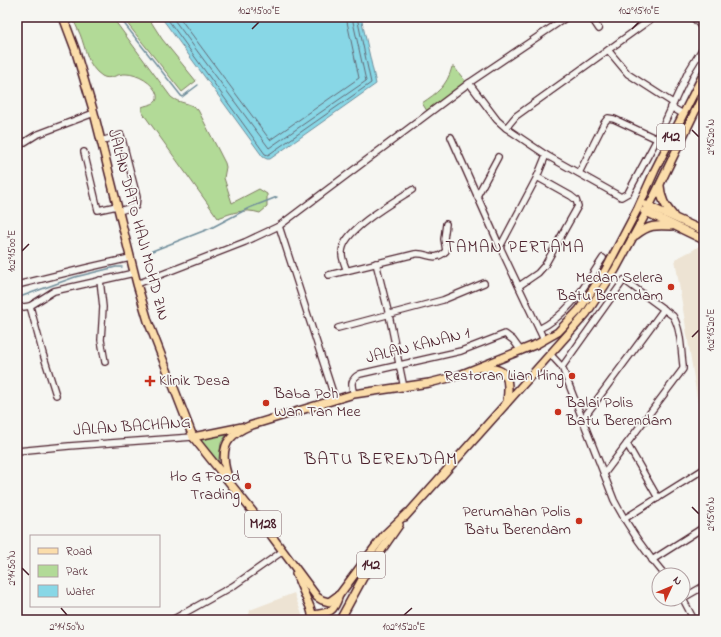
<svg xmlns="http://www.w3.org/2000/svg" width="721" height="637" font-family="'Indie Flower',sans-serif">
  <rect width="100%" height="100%" fill="#f6f6f2"/>
  <filter id="ink" filterUnits="userSpaceOnUse"><feTurbulence type="fractalNoise" baseFrequency=".025" numOctaves="2"/><feDisplacementMap in="SourceGraphic" scale="8" xChannelSelector="R" yChannelSelector="G"/><feConvolveMatrix kernelMatrix="1 2 1 2 8 2 1 2 1" color-interpolation-filters="sRGB"/></filter>
  <g filter="url(#ink)">
    <g fill="#ede3d3">
      <path d="M 702,244 L 704,245 L 704,420 L 700,416 L 675,259 L 693,250 Z"/>
      <path d="M 294,593 L 304,620 L 248,620 L 250,610 Z"/>
    </g>
    <g fill="#b2da97" stroke="#7e7c61">
      <path d="M 72,17 L 112,17 L 171,97 C 179,104 191,102 198,110 L 225,163 L 226,167 L 224,178 L 232,203 L 259,189 L 267,194 L 267,207 L 260,213 C 244,208 232,213 218,218 L 142,112 L 142,107 C 148,104 159,105 157,95 C 154,83 137,74 126,74 C 117,73 110,81 102,76 C 87,66 86,49 80,34 C 77,28 75,23 72,17 Z"/>
      <path d="M 122,17 L 148,17 L 162,39 L 196,81 L 182,92 Z"/>
      <path d="M 452,67 L 454,67 L 466,82 L 427,111 L 422,103 C 437,93 447,86 452,67 Z"/>
      <path d="M 227,434 L 221,443 L 218,465 L 199,440 Z"/>
    </g>
    <path fill="#88d7e6" stroke="#6f8d9b" d="M 161,17 L 361,17 L 376,84 L 270,159 L 267,159 L 263,157 Z"/>
    <g fill="none" stroke-linecap="round" stroke-linejoin="round">
      <g stroke="#636976" stroke-width="1">
        <path d="M 166,17 L 265,154 L 268,155 L 371,83 L 357,17"/>
        <path d="M 172,17 L 269,148 L 366,81 L 352,17"/>
        <path d="M 179,17 L 270,140 L 359,78 L 346,17"/>
      </g>
      <g stroke="#6f8d9b" stroke-width="1.5">
        <path d="M 119,17 L 182,97 L 198,85"/>
        <path d="M 147,253 L 211,228 L 249,208 L 277,197"/>
        <path d="M 17,298 L 75,277 L 116,267 L 122,267"/>
      </g>
      <g stroke="#4a1f2b" stroke-width="8">
        <g id="minor">
          <path d="M 591,17 L 599,29"/>
          <path d="M 693,17 L 704,30"/>
          <path d="M 608,50 L 628,74 L 673,103"/>
          <path d="M 469,83 L 497,120 L 506,128 L 546,155 L 621,197 L 628,193 L 657,139 L 688,72 L 704,46"/>
          <path d="M 671,107 L 683,114"/>
          <path d="M 506,128 L 516,116 L 654,17"/>
          <path d="M 451,137 L 500,247 L 544,340"/>
          <path d="M 101,141 L 121,135 L 137,197 L 136,206 L 119,211"/>
          <path d="M 17,147 L 36,135 L 94,113"/>
          <path d="M 84,152 L 98,210 L 117,206"/>
          <path d="M 579,173 L 604,123 L 608,118 L 614,119 L 657,139"/>
          <path d="M 477,196 L 498,157"/>
          <path d="M 279,226 L 335,399"/>
          <path d="M 500,247 L 537,177 L 546,155"/>
          <path d="M 376,263 L 389,315 L 404,388"/>
          <path d="M 347,271 C 344,263 340,255 343,247 C 349,227 395,201 412,190"/>
          <path d="M 329,275 L 415,254 C 428,252 433,263 446,251 L 444,239 L 446,224"/>
          <path d="M 100,280 L 103,307 L 101,340 L 105,362"/>
          <path d="M 137,284 L 245,242 L 279,226 L 469,83 L 567,17"/>
          <path d="M 17,285 L 86,268 L 130,258"/>
          <path d="M 519,286 L 538,273 L 545,265 L 578,206 L 576,200 L 571,196 L 537,177"/>
          <path d="M 30,306 L 43,354 L 56,395"/>
          <path d="M 17,308 L 30,306 L 54,291 L 134,273"/>
          <path d="M 338,328 L 443,300 L 484,283"/>
          <path d="M 539,329 C 570,314 585,285 603,258"/>
          <path d="M 551,355 L 562,367 L 614,500 C 628,527 644,551 665,575"/>
          <path d="M 562,367 L 624,280 L 673,316 C 681,329 681,350 683,365 L 683,369 L 604,474"/>
          <path d="M 354,394 C 351,385 350,379 360,374 L 461,351 L 505,334 L 513,340 L 521,351"/>
          <path d="M 582,420 L 664,309"/>
          <path d="M 627,444 L 658,498"/>
          <path d="M 17,451 L 69,446 L 193,437"/>
          <path d="M 624,519 L 704,469"/>
          <path d="M 652,560 L 704,527"/>
          <path d="M 683,598 L 704,586"/>
          <path d="M 683,599 L 694,620"/>
          <path d="M 172,620 L 233,586 L 283,551"/>
        </g>
      </g>
      <g stroke="#4a1f2b" stroke-width="10">
        <g id="major">
          <path d="M 63,17 L 75,49 L 94,113 L 137,284 L 148,321 L 193,437 L 265,527 L 317,597 L 322,600 L 329,602 L 340,594 L 384,535 L 407,513"/>
          <path d="M 660,186 C 661,199 665,206 673,215"/>
          <path d="M 646,205 L 704,231"/>
          <path d="M 644,211 L 704,240"/>
          <path d="M 636,235 C 649,225 655,225 671,226"/>
          <path d="M 482,368 C 509,367 510,379 507,402"/>
          <path d="M 193,437 L 242,427"/>
          <path d="M 229,479 C 224,467 221,449 230,439 C 235,433 242,429 249,426 L 354,394 L 429,383 L 457,376 L 537,344 L 558,332 L 579,310 L 605,271 L 638,208 L 655,170 L 704,73"/>
          <path d="M 405,517 L 586,314 L 615,270 L 645,215 L 704,93"/>
          <path d="M 296,574 L 310,607 L 314,620"/>
          <path d="M 312,615 C 330,613 334,612 339,595"/>
          <path d="M 340,620 L 365,574 L 399,525"/>
        </g>
      </g>
      <use href="#minor" stroke="#f6f6f2" stroke-width="5.5"/>
      <use href="#major" stroke="#fbddab" stroke-width="7"/>
    </g>
  </g>
  <path fill="none" stroke="#4a1f2b" stroke-width="1.5" d="M 252,29 L 259,22M 632,29 L 639,22M 692,130 L 699,137M 22,251 L 29,244M 692,337 L 699,330M 692,507 L 699,514M 22,568 L 29,575M 61,608 L 67,615M 404,615 L 412,608"/>
  <g fill="#c8321e" stroke="#f6f6f2" stroke-width="1.5">
    <circle cx="671" cy="287" r="4"/>
    <circle cx="572" cy="376" r="4"/>
    <path d="M148 375h4v4h4v4h-4v4h-4v-4h-4v-4h4z"/>
    <circle cx="266" cy="403" r="4"/>
    <circle cx="558" cy="412" r="4"/>
    <circle cx="248" cy="486" r="4"/>
    <circle cx="579" cy="521" r="4"/>
  </g>
  <g text-anchor="middle" dominant-baseline="central" stroke-width="3.5" stroke-linejoin="round" paint-order="stroke">
    <g fill="#f6f6f2" stroke="#7e6067" stroke-width="1">
      <rect x="657" y="124" width="28" height="26" rx="3"/>
      <rect x="245" y="511" width="36" height="26" rx="3"/>
      <rect x="357" y="552" width="28" height="26" rx="3"/>
    </g>
    <g font-size="15" font-weight="bold" fill="#4a1f2b">
      <text x="671" y="137">142</text>
      <text x="263" y="524">M128</text>
      <text x="371" y="565">142</text>
    </g>
    <g font-size="16" fill="#4a1f2b" stroke="#f6f6f2">
      <text transform="translate(138 225) rotate(75)">JALAN DATO HAJI MOHD ZIN</text>
      <text transform="translate(418 346) rotate(-14)">JALAN KANAN 1</text>
      <text transform="translate(132 427) rotate(-4)">JALAN BACHANG</text>
    </g>
    <g font-size="16" fill="#4a1f2b" stroke="#f6f6f2" text-anchor="end">
      <text x="663" y="278">Medan Selera<tspan x="663" dy="18">Batu Berendam</tspan></text>
      <text x="564" y="376">Restoran Lian Hing</text>
      <text x="159" y="381" text-anchor="start">Klinik Desa</text>
      <text x="274" y="394" text-anchor="start">Baba Poh<tspan x="274" dy="18">Wan Tan Mee</tspan></text>
      <text x="566" y="403" text-anchor="start">Balai Polis<tspan x="566" dy="18">Batu Berendam</tspan></text>
      <text x="240" y="477">Ho G Food<tspan x="240" dy="18">Trading</tspan></text>
      <text x="571" y="512">Perumahan Polis<tspan x="571" dy="18">Batu Berendam</tspan></text>
    </g>
    <g font-size="17" letter-spacing="1" fill="#4a1f2b" stroke="#f6f6f2">
      <text x="515" y="247">TAMAN PERTAMA</text>
    </g>
    <g font-size="18" letter-spacing="1" fill="#4a1f2b" stroke="#f6f6f2">
      <text x="381" y="460">BATU BERENDAM</text>
    </g>
  </g>
  <rect width="721" height="637" fill="none" stroke="#f6f6f2" stroke-width="44"/>
  <rect x="30" y="535" width="130" height="72" fill="#f6f6f2" stroke="#b1a0a2"/>
  <rect x="38" y="548" width="20" height="6" fill="#fbddab" stroke="#b1a0a2"/>
  <text x="66" y="555" font-size="12" fill="#4a1f2b">Road</text>
  <rect x="38" y="565" width="20" height="12" fill="#b2da97" stroke="#b1a0a2"/>
  <text x="66" y="575" font-size="12" fill="#4a1f2b">Park</text>
  <rect x="38" y="585" width="20" height="12" fill="#88d7e6" stroke="#b1a0a2"/>
  <text x="66" y="595" font-size="12" fill="#4a1f2b">Water</text>
  <g transform="translate(671 587) rotate(46)"><circle r="19" fill="#f6f6f2" stroke="#b1a0a2"/>
  <path d="M0-3L7 15L0 10L-7 15Z" fill="#c8321e"/>
  <text y="-6" font-size="11" font-weight="bold" text-anchor="middle" fill="#4a1f2b">N</text>
  </g>
  <rect x="22" y="22" width="677" height="593" fill="none" stroke="#4a1f2b" stroke-width="1.5"/>
  <g font-size="10" text-anchor="middle" fill="#4a1f2b">
    <text x="259" y="14">102°15'00"E</text>
    <text x="639" y="14">102°15'10"E</text>
    <text transform="translate(710 137) rotate(-90)" y="4">2°15'20"N</text>
    <text transform="translate(11 251) rotate(-90)" y="4">102°15'00"E</text>
    <text transform="translate(710 330) rotate(-90)" y="4">102°15'20"E</text>
    <text transform="translate(710 514) rotate(-90)" y="4">2°15'10"N</text>
    <text transform="translate(11 568) rotate(-90)" y="4">2°14'50"N</text>
    <text x="67" y="630">2°14'50"N</text>
    <text x="404" y="630">102°15'20"E</text>
  </g>
</svg>
